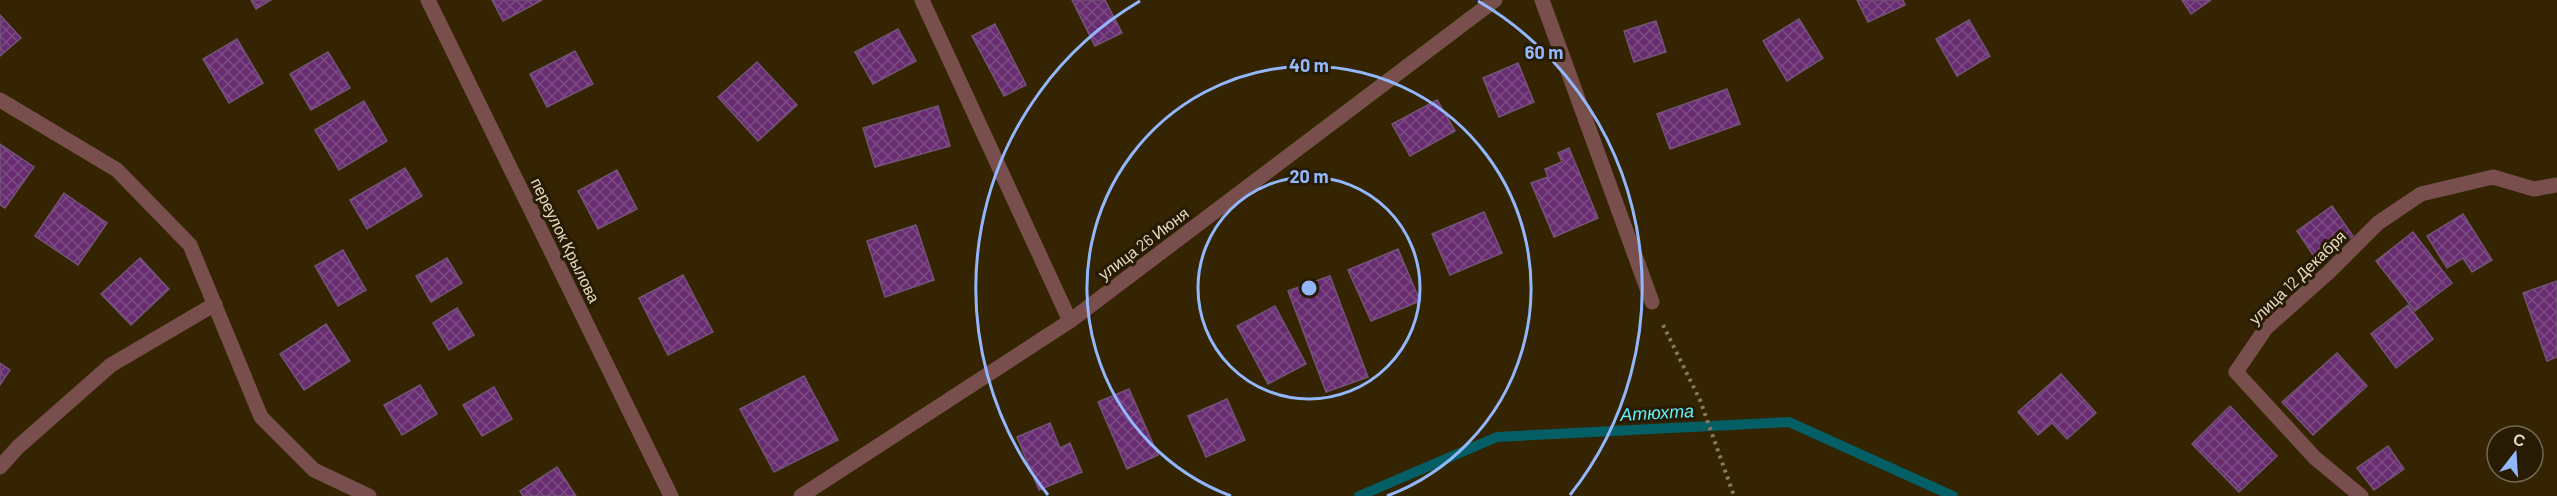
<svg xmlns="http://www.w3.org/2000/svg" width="2557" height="496" font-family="Barlow,sans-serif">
  <defs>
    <pattern id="building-cross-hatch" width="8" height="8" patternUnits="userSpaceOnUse" patternTransform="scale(1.5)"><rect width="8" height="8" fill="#682d71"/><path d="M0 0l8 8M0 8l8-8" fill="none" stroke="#7e4b84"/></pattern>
  </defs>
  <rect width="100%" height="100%" fill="#342401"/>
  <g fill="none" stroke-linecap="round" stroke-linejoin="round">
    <path stroke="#035f65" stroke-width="10" d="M 1359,496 L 1497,437 L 1789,422 L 1953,496"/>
  </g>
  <g fill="url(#building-cross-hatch)" stroke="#735378" stroke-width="1.5">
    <path d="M 251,0 L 271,0 L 256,9 Z"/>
    <path d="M 492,0 L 542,0 L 503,21 Z"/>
    <path d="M 1072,0 L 1105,0 L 1122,33 L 1095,46 Z"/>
    <path d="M 1857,0 L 1903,0 L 1905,5 L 1868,22 Z"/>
    <path d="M 2182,0 L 2211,0 L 2191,14 Z"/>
    <path d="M 0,15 L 21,38 L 0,56 Z"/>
    <path d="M 1799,19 L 1823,58 L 1787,81 L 1763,41 Z"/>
    <path d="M 1969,20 L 1990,56 L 1957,76 L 1936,39 Z"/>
    <path d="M 1656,21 L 1666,52 L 1634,62 L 1624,31 Z"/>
    <path d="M 995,24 L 1026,85 L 1004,96 L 972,36 Z"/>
    <path d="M 898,29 L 916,61 L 873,84 L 855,52 Z"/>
    <path d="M 237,39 L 263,83 L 229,103 L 203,59 Z"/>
    <path d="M 575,51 L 593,84 L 547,107 L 530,74 Z"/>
    <path d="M 328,52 L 350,88 L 311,110 L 290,74 Z"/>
    <path d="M 757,62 L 797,105 L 758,141 L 718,97 Z"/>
    <path d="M 1518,63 L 1534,102 L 1499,117 L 1483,78 Z"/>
    <path d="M 1727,89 L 1740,124 L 1670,149 L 1657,114 Z"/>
    <path d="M 1437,100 L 1455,131 L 1410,156 L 1392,124 Z"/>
    <path d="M 364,101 L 387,141 L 339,170 L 315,130 Z"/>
    <path d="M 938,106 L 950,146 L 875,167 L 863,128 Z"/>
    <path d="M 0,144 L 34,167 L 5,208 L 0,205 Z"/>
    <path d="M 1569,148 L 1598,218 L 1554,237 L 1531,183 L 1548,177 L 1545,169 L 1562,162 L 1558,153 Z"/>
    <path d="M 405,168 L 422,196 L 367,229 L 350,200 Z"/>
    <path d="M 617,170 L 637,209 L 598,229 L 578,191 Z"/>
    <path d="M 64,193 L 107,223 L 78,265 L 35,236 Z"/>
    <path d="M 2332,206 L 2353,236 L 2317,261 L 2297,231 Z"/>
    <path d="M 1484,212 L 1502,253 L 1450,275 L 1432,234 Z"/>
    <path d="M 2463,214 L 2492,260 L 2472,272 L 2463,258 L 2447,268 L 2427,236 Z"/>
    <path d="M 916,225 L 934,280 L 885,297 L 867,241 Z"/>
    <path d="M 2413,232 L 2452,283 L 2415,311 L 2376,261 Z"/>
    <path d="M 1398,249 L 1420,301 L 1371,321 L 1348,270 Z"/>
    <path d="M 343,250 L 366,290 L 338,306 L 315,266 Z"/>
    <path d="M 140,258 L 169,289 L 131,325 L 101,294 Z"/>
    <path d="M 447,258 L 462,283 L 431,302 L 416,276 Z"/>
    <path d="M 683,275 L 713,332 L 668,355 L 639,298 Z"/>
    <path d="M 1330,276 L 1368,377 L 1326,392 L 1288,291 Z"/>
    <path d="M 2557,281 L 2557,357 L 2547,361 L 2523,293 Z"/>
    <path d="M 2408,305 L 2433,339 L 2396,368 L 2371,334 Z"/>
    <path d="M 1275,306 L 1306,364 L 1268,384 L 1237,326 Z"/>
    <path d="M 457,308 L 474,335 L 449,350 L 433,323 Z"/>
    <path d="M 326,324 L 350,361 L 304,390 L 280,354 Z"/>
    <path d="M 2337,353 L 2367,386 L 2313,435 L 2282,402 Z"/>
    <path d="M 0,363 L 10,370 L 0,385 Z"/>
    <path d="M 2061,374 L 2096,413 L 2067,439 L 2052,423 L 2038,435 L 2018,412 Z"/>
    <path d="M 804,376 L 838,440 L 774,472 L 740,409 Z"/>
    <path d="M 420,385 L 437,414 L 402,435 L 384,405 Z"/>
    <path d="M 494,387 L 512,419 L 482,436 L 463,405 Z"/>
    <path d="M 1129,389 L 1158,455 L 1127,469 L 1098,402 Z"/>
    <path d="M 1227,399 L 1245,440 L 1206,457 L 1188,416 Z"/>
    <path d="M 2230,406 L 2277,456 L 2239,492 L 2192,444 Z"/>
    <path d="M 1050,423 L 1060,448 L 1070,443 L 1082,472 L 1039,490 L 1017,437 Z"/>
    <path d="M 2388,446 L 2404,469 L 2374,490 L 2357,468 Z"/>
    <path d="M 557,467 L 576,496 L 523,496 L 520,491 Z"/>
  </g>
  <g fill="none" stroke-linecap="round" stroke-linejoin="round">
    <path stroke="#887a5c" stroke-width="4" stroke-dasharray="3 4.5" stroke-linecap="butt" d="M 1663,325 L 1700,400 L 1734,496"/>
    <g stroke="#784f4d" stroke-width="15">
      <path d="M 428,0 L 671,496"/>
      <path d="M 922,0 L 1070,321"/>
      <path d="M 1542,0 L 1652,302"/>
      <path d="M 0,100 L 117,170 L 190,245 L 261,417 L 314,470 L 369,496"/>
      <path d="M 0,467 L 18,447 L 111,365 L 215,304"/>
      <path d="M 801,496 L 1070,321 L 1495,0"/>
      <path d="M 2361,496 L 2315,458 L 2236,372 L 2266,328 L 2329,272 L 2378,223 L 2421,194 L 2493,177 L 2534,189 L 2557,185"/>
    </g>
  </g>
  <g fill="none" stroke="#92b7fd" stroke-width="3">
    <circle cx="1309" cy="288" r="111"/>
    <path d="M1231 496A222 222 0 1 1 1387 496"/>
    <path d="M1048 495A333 333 0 0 1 1140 1M1478 1A333 333 0 0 1 1570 495"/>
  </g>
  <g text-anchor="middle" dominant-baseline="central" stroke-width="6" stroke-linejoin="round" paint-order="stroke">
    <g font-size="16" fill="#e7dac2" stroke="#271b04">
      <text transform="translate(566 240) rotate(64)">переулок Крылова</text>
      <text transform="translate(1143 243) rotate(-37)">улица 26 Июня</text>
      <text transform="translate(2297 277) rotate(-44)">улица 12 Декабря</text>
    </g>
    <g font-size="18" font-style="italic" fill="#5ff0fb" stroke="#271b04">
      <text transform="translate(1657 412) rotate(-3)">Атюхта</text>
    </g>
  </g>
  <circle cx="1309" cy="288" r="9" fill="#92b7fd" stroke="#271b04" stroke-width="3"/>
  <g font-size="18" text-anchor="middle" font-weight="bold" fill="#92b7fd" stroke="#271b04" stroke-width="6" stroke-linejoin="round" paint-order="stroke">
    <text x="1544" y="59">60 m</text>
    <text x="1309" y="72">40 m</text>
    <text x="1309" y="183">20 m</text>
  </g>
  <g transform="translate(2515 454) rotate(17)"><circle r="28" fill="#271b04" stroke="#746750" stroke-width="1.5"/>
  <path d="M0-4.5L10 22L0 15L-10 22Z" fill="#92b7fd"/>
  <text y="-9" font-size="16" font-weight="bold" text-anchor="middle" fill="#e7dac2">С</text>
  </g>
</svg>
